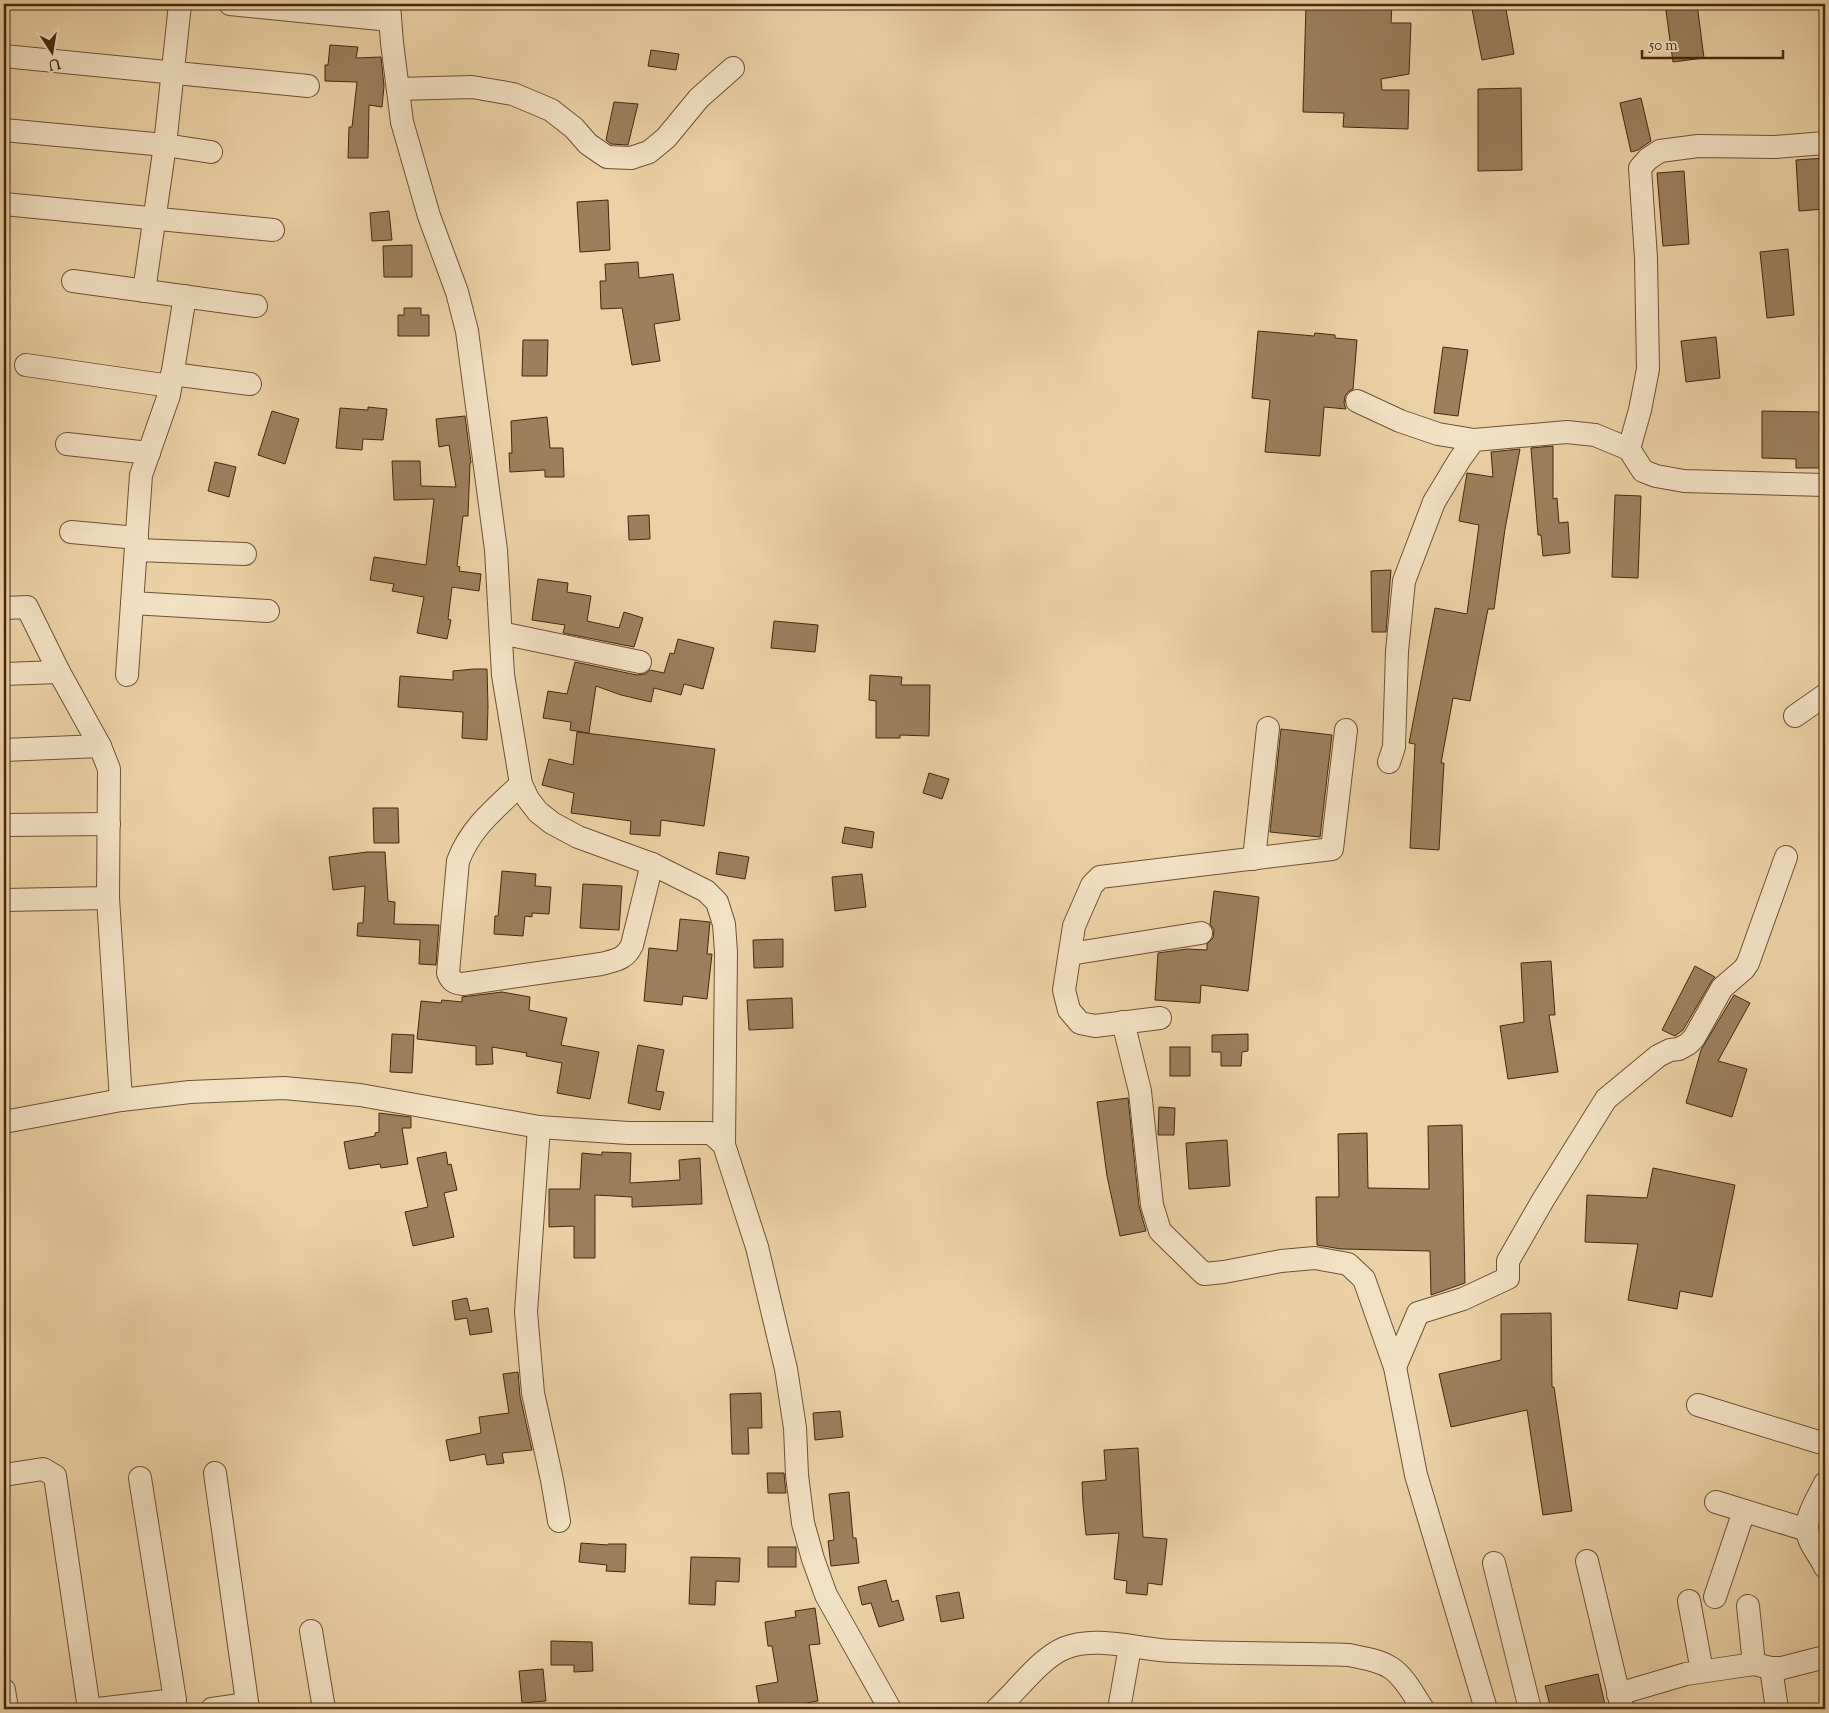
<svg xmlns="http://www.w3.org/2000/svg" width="1829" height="1713" font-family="'Sorts Mill Goudy',serif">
  <rect width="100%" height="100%" fill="#ebd2a6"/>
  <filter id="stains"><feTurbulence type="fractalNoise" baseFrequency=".004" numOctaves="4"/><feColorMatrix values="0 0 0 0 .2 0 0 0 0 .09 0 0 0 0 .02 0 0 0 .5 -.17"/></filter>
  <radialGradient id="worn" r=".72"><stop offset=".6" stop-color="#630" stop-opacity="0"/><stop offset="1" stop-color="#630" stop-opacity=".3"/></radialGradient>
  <g fill="#9b805e" stroke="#45280f">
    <path d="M 1306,4 L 1392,4 L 1391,23 L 1411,23 L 1409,74 L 1381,79 L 1382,90 L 1409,90 L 1408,129 L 1343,127 L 1344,113 L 1303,112 Z"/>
    <path d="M 1471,4 L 1505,4 L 1514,54 L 1482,60 Z"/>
    <path d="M 1665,4 L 1697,4 L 1704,58 L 1673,62 Z"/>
    <path d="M 330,45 L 358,47 L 356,58 L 381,57 L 384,86 L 382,107 L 369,105 L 368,158 L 348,158 L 349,127 L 352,127 L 357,82 L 325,81 L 325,65 L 328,65 Z"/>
    <path d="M 651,50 L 679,54 L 676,70 L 648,66 Z"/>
    <path d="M 1521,88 L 1522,170 L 1478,171 L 1478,89 Z"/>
    <path d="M 1641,98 L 1651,141 L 1638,150 L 1631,152 L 1620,103 Z"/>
    <path d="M 614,102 L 638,104 L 628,145 L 611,144 L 606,140 Z"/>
    <path d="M 1825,158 L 1825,209 L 1799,211 L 1796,160 Z"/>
    <path d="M 1684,171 L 1689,244 L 1663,246 L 1657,173 Z"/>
    <path d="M 608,200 L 610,250 L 580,252 L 577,202 Z"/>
    <path d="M 389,211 L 392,240 L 372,241 L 370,213 Z"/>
    <path d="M 412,245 L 412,277 L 384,277 L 383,246 Z"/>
    <path d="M 1788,249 L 1794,315 L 1767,318 L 1760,252 Z"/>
    <path d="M 638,262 L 639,278 L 673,274 L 680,320 L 654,324 L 660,361 L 632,365 L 622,308 L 601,309 L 600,281 L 606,281 L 605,264 Z"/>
    <path d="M 404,308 L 421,308 L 421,315 L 429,315 L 429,336 L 398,336 L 398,315 L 404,315 Z"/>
    <path d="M 1258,331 L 1314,336 L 1315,333 L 1335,335 L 1335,338 L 1357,340 L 1353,389 L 1349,391 L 1345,396 L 1344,403 L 1346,409 L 1324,407 L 1320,456 L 1265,452 L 1270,400 L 1252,398 Z"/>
    <path d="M 1716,337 L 1720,378 L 1686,382 L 1681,341 Z"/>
    <path d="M 523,340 L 548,340 L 547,376 L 522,376 Z"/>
    <path d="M 1443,347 L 1468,350 L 1458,416 L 1434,413 Z"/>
    <path d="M 368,407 L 387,409 L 383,440 L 363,439 L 362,450 L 336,448 L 340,408 L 368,410 Z"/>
    <path d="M 272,411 L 299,419 L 285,464 L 258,455 Z"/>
    <path d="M 1762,411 L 1823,412 L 1822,468 L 1796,468 L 1796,459 L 1762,458 Z"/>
    <path d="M 465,416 L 471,463 L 470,463 L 468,516 L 463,516 L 457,566 L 460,567 L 459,571 L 481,574 L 479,591 L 452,587 L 448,619 L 451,620 L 447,639 L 417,633 L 424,597 L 392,591 L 394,584 L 370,580 L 374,557 L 426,565 L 434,499 L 394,500 L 392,461 L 420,461 L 421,486 L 456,487 L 449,445 L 439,447 L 436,419 Z"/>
    <path d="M 547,417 L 550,448 L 563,448 L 564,477 L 545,477 L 545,470 L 510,472 L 509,453 L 512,453 L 511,421 Z"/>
    <path d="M 1553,446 L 1553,499 L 1557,498 L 1559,523 L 1568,522 L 1570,553 L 1543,556 L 1541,535 L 1538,535 L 1531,448 Z"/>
    <path d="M 1520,449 L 1505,529 L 1494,609 L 1488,609 L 1470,701 L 1453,698 L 1441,763 L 1444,763 L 1439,850 L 1410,848 L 1415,744 L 1409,743 L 1435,608 L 1467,614 L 1479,525 L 1459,521 L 1467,473 L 1493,477 L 1491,452 Z"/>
    <path d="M 215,462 L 236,467 L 229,497 L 208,491 Z"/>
    <path d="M 1615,495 L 1641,496 L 1638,578 L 1612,577 Z"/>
    <path d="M 649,515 L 650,539 L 629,540 L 628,516 Z"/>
    <path d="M 1391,570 L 1386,632 L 1372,632 L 1371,571 Z"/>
    <path d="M 538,579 L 568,583 L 567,592 L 591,596 L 587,621 L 619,628 L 624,612 L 643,618 L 634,647 L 563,633 L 565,625 L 532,620 Z"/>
    <path d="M 774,621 L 818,625 L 815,652 L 771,648 Z"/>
    <path d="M 678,639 L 714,648 L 703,689 L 684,684 L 681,695 L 654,688 L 651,702 L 621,695 L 596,686 L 589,733 L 570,730 L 571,722 L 543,718 L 548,691 L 567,694 L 575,662 L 637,675 L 645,674 L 650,670 L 664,673 L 670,653 L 674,654 Z"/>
    <path d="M 474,669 L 487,669 L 488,706 L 487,740 L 462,738 L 463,712 L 398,707 L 400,676 L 453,680 L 453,671 Z"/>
    <path d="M 870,675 L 902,677 L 901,685 L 930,685 L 929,736 L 900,735 L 900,738 L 876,738 L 876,701 L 869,700 Z"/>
    <path d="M 1281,729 L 1332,735 L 1320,837 L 1270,832 Z"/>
    <path d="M 577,732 L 715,749 L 704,826 L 661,820 L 660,836 L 630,834 L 631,821 L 571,813 L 574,793 L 542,785 L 549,759 L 573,765 Z"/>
    <path d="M 929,773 L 949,779 L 942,799 L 923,793 Z"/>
    <path d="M 373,808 L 398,808 L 399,843 L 374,843 Z"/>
    <path d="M 845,827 L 874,832 L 872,848 L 842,843 Z"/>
    <path d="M 367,852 L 385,852 L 388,901 L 395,902 L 394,924 L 439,925 L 436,965 L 419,964 L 420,940 L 357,936 L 358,923 L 363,923 L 365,886 L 333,890 L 329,857 Z"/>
    <path d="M 719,852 L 749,857 L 745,879 L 716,874 Z"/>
    <path d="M 502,871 L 536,874 L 535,886 L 551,887 L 549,914 L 532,913 L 532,917 L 525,916 L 523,936 L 494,934 L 495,916 L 498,916 Z"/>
    <path d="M 862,874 L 866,907 L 835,911 L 832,877 Z"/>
    <path d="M 583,884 L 622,886 L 619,930 L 580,928 Z"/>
    <path d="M 1214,891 L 1259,897 L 1248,991 L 1201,985 L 1200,1003 L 1155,1000 L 1158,953 L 1187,949 L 1207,950 L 1207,944 L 1213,938 L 1214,930 L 1210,924 Z"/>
    <path d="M 680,919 L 710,922 L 707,954 L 712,954 L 707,999 L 683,996 L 682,1005 L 644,1001 L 649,948 L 677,951 Z"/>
    <path d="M 783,939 L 783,967 L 754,968 L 753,940 Z"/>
    <path d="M 1551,961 L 1555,1015 L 1549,1015 L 1558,1072 L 1508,1079 L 1500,1026 L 1524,1022 L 1521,963 Z"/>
    <path d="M 1695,966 L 1715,977 L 1711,982 L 1683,1030 L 1675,1036 L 1662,1030 Z"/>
    <path d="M 502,992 L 530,997 L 529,1010 L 567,1018 L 561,1045 L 599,1052 L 590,1099 L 557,1093 L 562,1063 L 526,1056 L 527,1053 L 492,1047 L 493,1064 L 476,1065 L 476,1046 L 417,1039 L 421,1001 L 441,1003 L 442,1000 L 462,1002 L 462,997 Z"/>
    <path d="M 1734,995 L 1750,1003 L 1718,1061 L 1747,1069 L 1732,1117 L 1686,1103 L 1701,1050 Z"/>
    <path d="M 792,998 L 793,1028 L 749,1030 L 747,1000 Z"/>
    <path d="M 392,1034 L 414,1035 L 412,1073 L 390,1072 Z"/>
    <path d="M 1248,1034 L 1248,1051 L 1242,1052 L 1241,1066 L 1221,1066 L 1221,1052 L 1212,1052 L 1212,1035 Z"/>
    <path d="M 638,1045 L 664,1050 L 656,1091 L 664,1092 L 660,1110 L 628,1103 Z"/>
    <rect x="1170" y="1047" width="20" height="29"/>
    <path d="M 1128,1098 L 1139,1206 L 1146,1231 L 1120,1236 L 1107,1176 L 1097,1102 Z"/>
    <path d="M 1159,1107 L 1175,1108 L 1174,1135 L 1158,1135 Z"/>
    <path d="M 379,1113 L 411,1117 L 411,1128 L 402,1128 L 408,1164 L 381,1168 L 380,1164 L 349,1169 L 344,1142 L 375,1136 L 375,1133 L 379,1132 Z"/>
    <path d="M 1462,1125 L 1465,1283 L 1431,1295 L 1430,1251 L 1341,1249 L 1317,1245 L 1316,1197 L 1339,1197 L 1338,1134 L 1367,1133 L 1368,1188 L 1429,1189 L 1428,1126 Z"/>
    <path d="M 1227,1140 L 1230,1186 L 1189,1189 L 1186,1143 Z"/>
    <path d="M 446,1152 L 448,1165 L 451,1164 L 457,1190 L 444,1193 L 454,1237 L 413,1246 L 405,1212 L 428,1207 L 417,1158 Z"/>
    <path d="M 602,1152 L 631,1153 L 630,1183 L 680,1180 L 679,1160 L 700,1158 L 702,1204 L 632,1207 L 632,1197 L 595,1195 L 595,1258 L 574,1258 L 574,1226 L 549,1227 L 549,1189 L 580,1189 L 582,1153 L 602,1155 Z"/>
    <path d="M 1653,1168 L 1735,1185 L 1712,1297 L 1680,1291 L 1677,1309 L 1628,1300 L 1638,1244 L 1585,1242 L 1587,1195 L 1647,1198 Z"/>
    <path d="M 467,1298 L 470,1311 L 488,1308 L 492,1332 L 470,1335 L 467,1318 L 455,1320 L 452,1301 Z"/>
    <path d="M 1551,1313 L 1552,1387 L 1554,1387 L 1572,1511 L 1543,1515 L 1527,1410 L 1451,1427 L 1439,1374 L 1501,1360 L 1501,1314 Z"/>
    <path d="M 518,1372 L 520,1396 L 532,1450 L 502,1453 L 504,1463 L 487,1465 L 485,1454 L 450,1461 L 446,1440 L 481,1433 L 479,1417 L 509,1413 L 503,1374 Z"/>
    <path d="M 761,1393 L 762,1428 L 748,1428 L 749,1454 L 732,1454 L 730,1394 Z"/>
    <path d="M 840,1411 L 843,1437 L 815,1440 L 813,1413 Z"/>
    <path d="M 1138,1448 L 1143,1537 L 1167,1539 L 1162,1585 L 1148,1583 L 1147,1595 L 1126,1593 L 1127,1581 L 1114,1579 L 1119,1533 L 1086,1535 L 1083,1504 L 1082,1482 L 1106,1480 L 1104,1450 Z"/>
    <path d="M 767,1473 L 784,1473 L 786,1493 L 768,1493 Z"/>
    <path d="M 849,1492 L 853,1538 L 856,1538 L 859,1563 L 831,1566 L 828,1541 L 834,1540 L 829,1494 Z"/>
    <path d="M 581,1543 L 608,1545 L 608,1544 L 626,1544 L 625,1572 L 606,1571 L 607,1565 L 579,1562 Z"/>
    <rect x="768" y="1547" width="28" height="20"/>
    <path d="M 691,1557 L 740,1558 L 739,1582 L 716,1581 L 715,1605 L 689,1604 Z"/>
    <path d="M 886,1580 L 892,1602 L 898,1600 L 904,1620 L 879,1627 L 871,1603 L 862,1605 L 858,1587 Z"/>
    <path d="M 959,1592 L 964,1618 L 941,1622 L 936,1596 Z"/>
    <path d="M 815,1608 L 820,1644 L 809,1645 L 818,1701 L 779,1708 L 779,1709 L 760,1709 L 756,1686 L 778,1682 L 772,1646 L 768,1646 L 765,1622 L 796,1617 L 795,1611 Z"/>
    <path d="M 551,1641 L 592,1642 L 593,1671 L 574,1672 L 574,1665 L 551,1665 Z"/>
    <path d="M 543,1669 L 546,1701 L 522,1703 L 519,1671 Z"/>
    <path d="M 1598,1674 L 1606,1709 L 1551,1709 L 1545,1686 Z"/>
  </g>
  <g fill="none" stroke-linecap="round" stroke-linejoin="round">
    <g stroke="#6e5235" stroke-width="24">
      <g id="minor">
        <path d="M 230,4 L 390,20"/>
        <path d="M 389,4 L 392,43 L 402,122 L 429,216 L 457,292 L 467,331 L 496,550 L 503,675 L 521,784 L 528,799 L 538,812 L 552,823 L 578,837 L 652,864 L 706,891 L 717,902 L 724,924 L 726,952 L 724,1145"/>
        <path d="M 4,56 L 308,86"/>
        <path d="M 398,89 L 472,87 L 513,94 L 551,110 L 574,128 L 588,144 L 607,157 L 631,158 L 649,152 L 666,138 L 699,98 L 733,68"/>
        <path d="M 4,130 L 165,145 L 211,152"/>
        <path d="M 4,204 L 273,230"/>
        <path d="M 73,281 L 256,306"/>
        <path d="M 144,291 L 165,145 L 180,4"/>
        <path d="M 26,365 L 170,386"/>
        <path d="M 172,374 L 250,384"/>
        <path d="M 1357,401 L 1400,421 L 1438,434 L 1474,440"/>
        <path d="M 67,444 L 149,453"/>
        <path d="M 1629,449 L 1640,410 L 1648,369 L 1646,258 L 1640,168 L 1648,159 L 1660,151 L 1698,146 L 1775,147 L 1825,143"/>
        <path d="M 71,532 L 137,538"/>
        <path d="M 136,550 L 245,554"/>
        <path d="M 132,603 L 268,611"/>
        <path d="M 4,608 L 27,607 L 59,672 L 100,746 L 109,769 L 108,898 L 121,1100"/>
        <path d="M 501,633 L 640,662"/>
        <path d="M 4,674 L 59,672"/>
        <path d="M 127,675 L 141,475 L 169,395 L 185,296"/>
        <path d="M 1795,716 L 1825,695"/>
        <path d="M 4,750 L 100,746"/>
        <path d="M 1389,762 L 1394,747 L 1397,651 L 1404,581 L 1434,502 L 1460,459 L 1474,440 L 1567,432 L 1595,435 L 1629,449 L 1643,471 L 1656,476 L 1684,481 L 1825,485"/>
        <path d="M 521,784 C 495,809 471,827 458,861 L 448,973 C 451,981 454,983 463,984 L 601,964 C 615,960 625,960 632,945 L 652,864"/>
        <path d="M 4,825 L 109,824"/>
        <path d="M 1254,859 L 1268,728"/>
        <path d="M 4,900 L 108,898"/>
        <path d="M 1070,954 L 1201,933"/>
        <path d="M 1160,1018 L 1095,1026 L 1080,1023 L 1069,1010 L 1064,990 L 1074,926 L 1092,885 L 1100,877 L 1332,849 L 1346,730"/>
        <path d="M 1123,1022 L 1140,1091 L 1152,1205 L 1160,1231 L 1204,1274 L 1224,1272 L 1281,1261 L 1315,1258 L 1348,1264 L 1364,1279 L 1395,1367 L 1416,1475 L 1486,1709"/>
        <path d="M 4,1122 L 121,1100 L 190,1092 L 284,1088 L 360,1095 L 539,1127 L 628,1133 L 711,1133 L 724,1145 L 757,1247 L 786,1369 L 795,1428 L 797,1475 L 803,1523 L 813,1559 L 826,1595 L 890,1709"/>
        <path d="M 539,1127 L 526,1312 L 533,1393 L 552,1480 L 559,1521"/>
        <path d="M 1395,1367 L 1418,1313 L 1463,1299 L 1508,1278 L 1508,1261 L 1543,1200 L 1606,1099 L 1658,1056 L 1670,1050 L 1679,1049 L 1688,1044 L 1694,1038 L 1722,988 L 1744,969 L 1748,963 L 1786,857"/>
        <path d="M 1698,1405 L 1825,1444"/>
        <path d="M 215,1473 L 248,1709"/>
        <path d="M 4,1475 L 43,1469 L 55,1476 L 89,1709"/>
        <path d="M 1825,1483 C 1816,1502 1800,1522 1811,1543 C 1815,1551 1821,1558 1825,1567"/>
        <path d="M 1716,1502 L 1807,1530"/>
        <path d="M 1587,1561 L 1622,1708"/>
        <path d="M 1494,1563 L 1530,1709"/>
        <path d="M 1715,1597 L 1744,1511"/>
        <path d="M 1689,1601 L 1702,1671"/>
        <path d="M 1748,1606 L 1754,1664"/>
        <path d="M 311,1631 L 324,1709"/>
        <path d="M 1771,1668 L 1777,1709"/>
        <path d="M 4,1690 L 7,1709"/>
        <path d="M 1618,1694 L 1686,1674 L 1754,1664 L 1771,1668 L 1782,1668 L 1825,1657"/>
        <path d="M 98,1709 L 175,1700 L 140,1478"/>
        <path d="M 212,1709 L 247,1704"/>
        <path d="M 997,1709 C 1017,1691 1040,1658 1065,1648 C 1097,1635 1140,1650 1174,1651 C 1232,1654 1291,1653 1349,1655 C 1362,1658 1379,1660 1391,1668 C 1405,1677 1414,1696 1423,1709"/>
        <path d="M 1119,1709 L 1130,1647"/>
      </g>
    </g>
    <use href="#minor" stroke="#f2e2c5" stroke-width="22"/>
  </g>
  <rect width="1829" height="1713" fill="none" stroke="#ebd2a6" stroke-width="20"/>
  <rect x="5" y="5" width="1819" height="1703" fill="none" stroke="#45280f" stroke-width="2.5"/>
  <rect x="10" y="10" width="1809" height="1693" fill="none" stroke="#45280f"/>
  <g transform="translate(52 52) rotate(168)" stroke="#f2e2c5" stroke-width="4" paint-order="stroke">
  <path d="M0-4L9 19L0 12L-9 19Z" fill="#45280f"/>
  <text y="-8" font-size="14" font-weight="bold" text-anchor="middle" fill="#45280f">U</text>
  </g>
  <path d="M1642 50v8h141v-8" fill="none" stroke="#45280f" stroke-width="2.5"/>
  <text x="1649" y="50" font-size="15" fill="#45280f" stroke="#f2e2c5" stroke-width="4" paint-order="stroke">50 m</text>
  <rect width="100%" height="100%" filter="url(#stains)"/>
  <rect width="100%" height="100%" fill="url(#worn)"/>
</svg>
